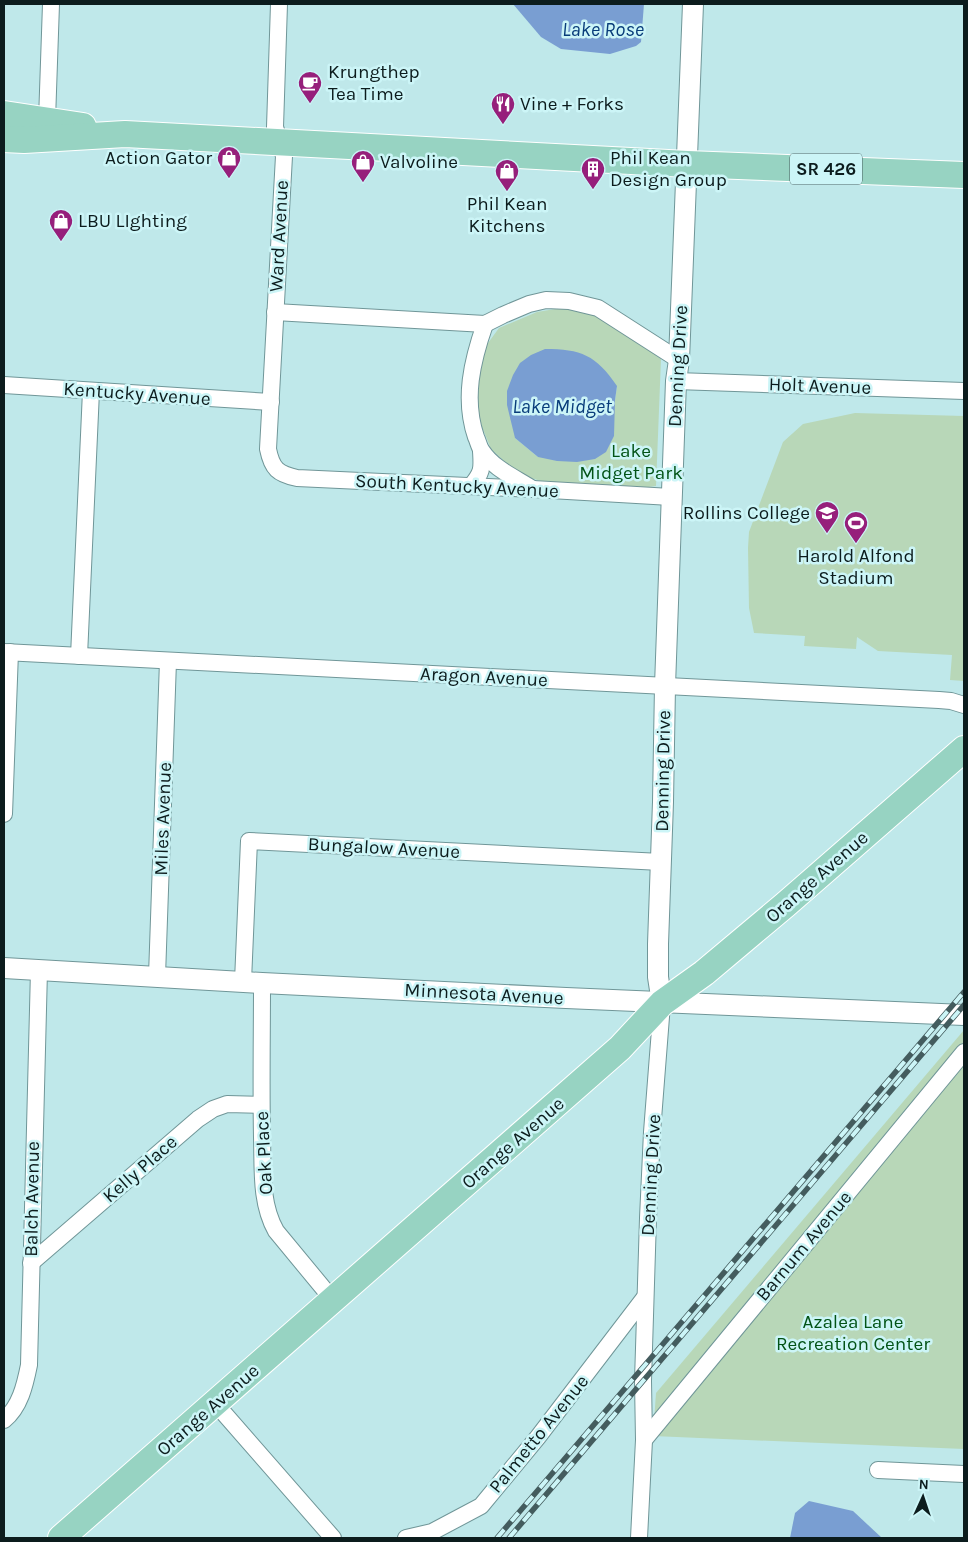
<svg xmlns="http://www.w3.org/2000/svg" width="968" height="1542" font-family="Karla,sans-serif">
  <rect width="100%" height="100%" fill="#bfe8ea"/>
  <g fill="#b8d7b8" fill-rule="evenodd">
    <path d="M 567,307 L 596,314 L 634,338 L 661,359 L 656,486 L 635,489 L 546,483 L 517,473 L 491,449 L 478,417 L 478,383 L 480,354 L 499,328 L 537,312 ZM 617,386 L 615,400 L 538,457 L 515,438 Z"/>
    <path d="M 855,413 L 964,416 L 964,681 L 950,680 L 952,655 L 878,651 L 857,637 L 856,649 L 804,646 L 805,636 L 754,633 L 749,608 L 748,548 L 749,532 L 783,442 L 803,424 Z"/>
    <path d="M 964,1030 L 964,1449 L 653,1436 L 656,1393 Z"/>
  </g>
  <g fill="#799ed2">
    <path d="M 513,4 L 644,4 L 641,42 L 636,46 L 610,54 L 561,49 L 541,37 Z"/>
    <path d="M 545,349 C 581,349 596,355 617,386 L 615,400 L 614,436 L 606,452 L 595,459 L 577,462 L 557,461 L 538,457 L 515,438 L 507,405 L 507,391 L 513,375 L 520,363 L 531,355 Z"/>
    <path d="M 809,1501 L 853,1511 L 882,1538 L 790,1538 L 795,1513 Z"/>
  </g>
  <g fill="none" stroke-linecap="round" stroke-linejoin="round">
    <g stroke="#709698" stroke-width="18">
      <g id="minor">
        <path d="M 279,4 L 275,127 L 284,156 L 268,449 C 272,469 278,474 297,478 L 533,489 L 671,497"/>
        <path d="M 47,120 L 51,4"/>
        <path d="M 275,312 L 485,324 L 503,315 L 529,304 L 546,300 L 569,301 L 598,308 L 679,360"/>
        <path d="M 485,324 C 472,361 463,399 476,437 C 478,441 479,447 482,451 C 493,468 514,477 531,488"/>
        <path d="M 676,381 L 964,391"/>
        <path d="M 4,385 L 271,402"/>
        <path d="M 471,486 C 483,472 482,468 481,451"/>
        <path d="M 4,652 L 939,700 L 951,701 L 964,705"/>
        <path d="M 79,656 L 91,391"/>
        <path d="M 4,814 L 10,652"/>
        <path d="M 157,976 L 168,661"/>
        <path d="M 243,981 L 249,841 L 661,862"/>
        <path d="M 262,983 C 262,1034 261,1086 262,1137 C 263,1168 260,1203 276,1231 L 333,1300"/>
        <path d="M 31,1263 L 198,1119 L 213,1109 L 227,1104 L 261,1105"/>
        <path d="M 215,1403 L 333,1538"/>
        <path d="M 4,1420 C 20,1407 25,1385 29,1365 L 39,970"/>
        <path d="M 644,1440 L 964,1052"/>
        <path d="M 878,1470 L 964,1474"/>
        <path d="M 406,1538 L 432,1532 L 481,1506 L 538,1437 L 645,1297"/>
        <path d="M 639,1538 L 644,1440 L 643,1381 L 648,1218 L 652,1132 L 662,1004"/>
      </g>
    </g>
    <g stroke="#709698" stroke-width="22">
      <g id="tertiary">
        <path d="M 4,968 L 262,983 L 566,998 L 964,1015"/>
        <path d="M 662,1003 L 658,977 L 658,944 L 663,802 L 665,686 L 676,381 L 679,360 L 693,4"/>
      </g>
    </g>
    <g stroke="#fff" stroke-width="28">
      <g id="primary">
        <path d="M 4,114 L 83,126"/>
        <path d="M 4,139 L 24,140 L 125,134 L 687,164 L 964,175"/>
        <path d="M 61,1538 L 620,1048 L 662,1003 L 704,973 L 785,905 L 964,749"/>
      </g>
    </g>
    <use href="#minor" stroke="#fff" stroke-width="16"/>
    <use href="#tertiary" stroke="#fff" stroke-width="20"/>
    <use href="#primary" stroke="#97d3c2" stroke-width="26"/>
    <g stroke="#445c5e" stroke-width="5.5">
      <g id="rail">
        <path d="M 497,1538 L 964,992"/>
        <path d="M 509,1538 L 964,1005"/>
      </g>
    </g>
    <use href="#rail" stroke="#ccf5f7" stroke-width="4" stroke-dasharray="11" stroke-linecap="butt"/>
  </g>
  <defs>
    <g id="cafe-pin" transform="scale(1.25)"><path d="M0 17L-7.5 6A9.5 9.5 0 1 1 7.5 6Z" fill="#961f7b" stroke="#ccf5f7"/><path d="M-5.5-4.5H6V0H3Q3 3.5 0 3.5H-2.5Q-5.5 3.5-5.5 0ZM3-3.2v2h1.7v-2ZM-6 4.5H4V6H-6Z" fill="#fff"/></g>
    <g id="restaurant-pin" transform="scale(1.25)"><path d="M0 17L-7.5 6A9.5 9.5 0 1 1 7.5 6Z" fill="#961f7b" stroke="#ccf5f7"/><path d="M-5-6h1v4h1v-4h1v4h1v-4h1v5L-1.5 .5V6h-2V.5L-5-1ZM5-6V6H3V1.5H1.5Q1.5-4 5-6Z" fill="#fff"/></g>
    <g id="shop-pin" transform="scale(1.25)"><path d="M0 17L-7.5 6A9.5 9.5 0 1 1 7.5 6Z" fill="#961f7b" stroke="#ccf5f7"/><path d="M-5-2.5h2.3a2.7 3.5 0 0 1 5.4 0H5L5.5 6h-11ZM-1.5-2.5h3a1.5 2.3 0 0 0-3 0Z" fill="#fff"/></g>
    <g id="building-pin" transform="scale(1.25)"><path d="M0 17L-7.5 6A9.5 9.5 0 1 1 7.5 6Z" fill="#961f7b" stroke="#ccf5f7"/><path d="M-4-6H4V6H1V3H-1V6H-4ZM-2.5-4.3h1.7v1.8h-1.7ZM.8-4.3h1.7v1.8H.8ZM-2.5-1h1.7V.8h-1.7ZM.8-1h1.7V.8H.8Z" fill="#fff"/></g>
    <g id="university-pin" transform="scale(1.25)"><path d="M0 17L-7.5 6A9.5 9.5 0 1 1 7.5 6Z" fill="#961f7b" stroke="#ccf5f7"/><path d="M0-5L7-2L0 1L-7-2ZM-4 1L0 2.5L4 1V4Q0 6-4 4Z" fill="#fff"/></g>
    <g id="stadium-pin" transform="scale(1.25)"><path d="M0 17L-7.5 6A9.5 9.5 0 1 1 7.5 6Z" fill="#961f7b" stroke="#ccf5f7"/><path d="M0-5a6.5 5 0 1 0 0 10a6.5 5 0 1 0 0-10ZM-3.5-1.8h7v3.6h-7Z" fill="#fff"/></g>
  </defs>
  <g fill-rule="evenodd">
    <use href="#cafe-pin" x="310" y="83"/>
    <use href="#restaurant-pin" x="503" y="104"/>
    <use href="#shop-pin" x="229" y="158"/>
    <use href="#shop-pin" x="363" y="162"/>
    <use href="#building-pin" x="593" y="169"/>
    <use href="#shop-pin" x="507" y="171"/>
    <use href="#shop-pin" x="61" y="221"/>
    <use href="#university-pin" x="827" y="513"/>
    <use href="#stadium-pin" x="856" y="523"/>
  </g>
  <g text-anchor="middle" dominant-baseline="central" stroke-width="5" stroke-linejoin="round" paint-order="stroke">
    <rect fill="#ccf5f7" stroke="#465d5e" stroke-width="1" x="790" y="153.5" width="72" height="31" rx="4"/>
    <g font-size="18" font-weight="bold" fill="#0c1c1d">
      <text x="826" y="169">SR 426</text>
    </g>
    <g font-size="19" fill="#0c1c1d" stroke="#ccf5f7" text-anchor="start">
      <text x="328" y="72">Krungthep<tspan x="328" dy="22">Tea Time</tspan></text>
      <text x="520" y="104">Vine + Forks</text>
      <text x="212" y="158" text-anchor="end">Action Gator</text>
      <text x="610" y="158">Phil Kean<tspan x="610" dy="22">Design Group</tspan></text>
      <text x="380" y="162">Valvoline</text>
      <text x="507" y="204" text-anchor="middle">Phil Kean<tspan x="507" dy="22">Kitchens</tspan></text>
      <text x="78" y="221">LBU LIghting</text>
      <text x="810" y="513" text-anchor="end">Rollins College</text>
      <text x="856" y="556" text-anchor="middle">Harold Alfond<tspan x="856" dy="22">Stadium</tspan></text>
    </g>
    <g font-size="19" fill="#0c1c1d" stroke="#ccf5f7">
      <text transform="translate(279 236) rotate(-87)">Ward Avenue</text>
      <text transform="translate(678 366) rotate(-87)">Denning Drive</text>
      <text transform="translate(820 386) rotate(2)">Holt Avenue</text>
      <text transform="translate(137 394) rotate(4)">Kentucky Avenue</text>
      <text transform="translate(457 486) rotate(3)">South Kentucky Avenue</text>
      <text transform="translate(484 677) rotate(3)">Aragon Avenue</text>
      <text transform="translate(663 771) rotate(-89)">Denning Drive</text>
      <text transform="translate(163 819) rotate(-88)">Miles Avenue</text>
      <text transform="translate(384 848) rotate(3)">Bungalow Avenue</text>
      <text transform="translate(817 877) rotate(-41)">Orange Avenue</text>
      <text transform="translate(484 994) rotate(3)">Minnesota Avenue</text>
      <text transform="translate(513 1143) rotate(-41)">Orange Avenue</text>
      <text transform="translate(264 1153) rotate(-93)">Oak Place</text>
      <text transform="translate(140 1169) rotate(-41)">Kelly Place</text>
      <text transform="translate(651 1175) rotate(-87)">Denning Drive</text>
      <text transform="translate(32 1199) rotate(-89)">Balch Avenue</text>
      <text transform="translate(804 1246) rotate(-50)">Barnum Avenue</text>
      <text transform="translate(208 1410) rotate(-41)">Orange Avenue</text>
      <text transform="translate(539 1434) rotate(-51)">Palmetto Avenue</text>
    </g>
    <g font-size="19" fill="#025316" stroke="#ccf5f7">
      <text x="631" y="451">Lake<tspan x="631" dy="22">Midget Park</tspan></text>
      <text x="853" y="1322">Azalea Lane<tspan x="853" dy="22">Recreation Center</tspan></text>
    </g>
    <g font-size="20" font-style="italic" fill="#083c7a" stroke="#ccf5f7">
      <text x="603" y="29">Lake Rose</text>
      <text x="562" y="406">Lake Midget</text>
    </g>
  </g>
  <rect width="968" height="1542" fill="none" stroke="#0c1c1d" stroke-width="10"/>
  <g transform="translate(923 1497) rotate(3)" stroke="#ccf5f7" stroke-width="4" paint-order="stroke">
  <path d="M0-4L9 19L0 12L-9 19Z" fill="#0c1c1d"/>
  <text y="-8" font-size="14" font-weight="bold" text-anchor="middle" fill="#0c1c1d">N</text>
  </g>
</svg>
